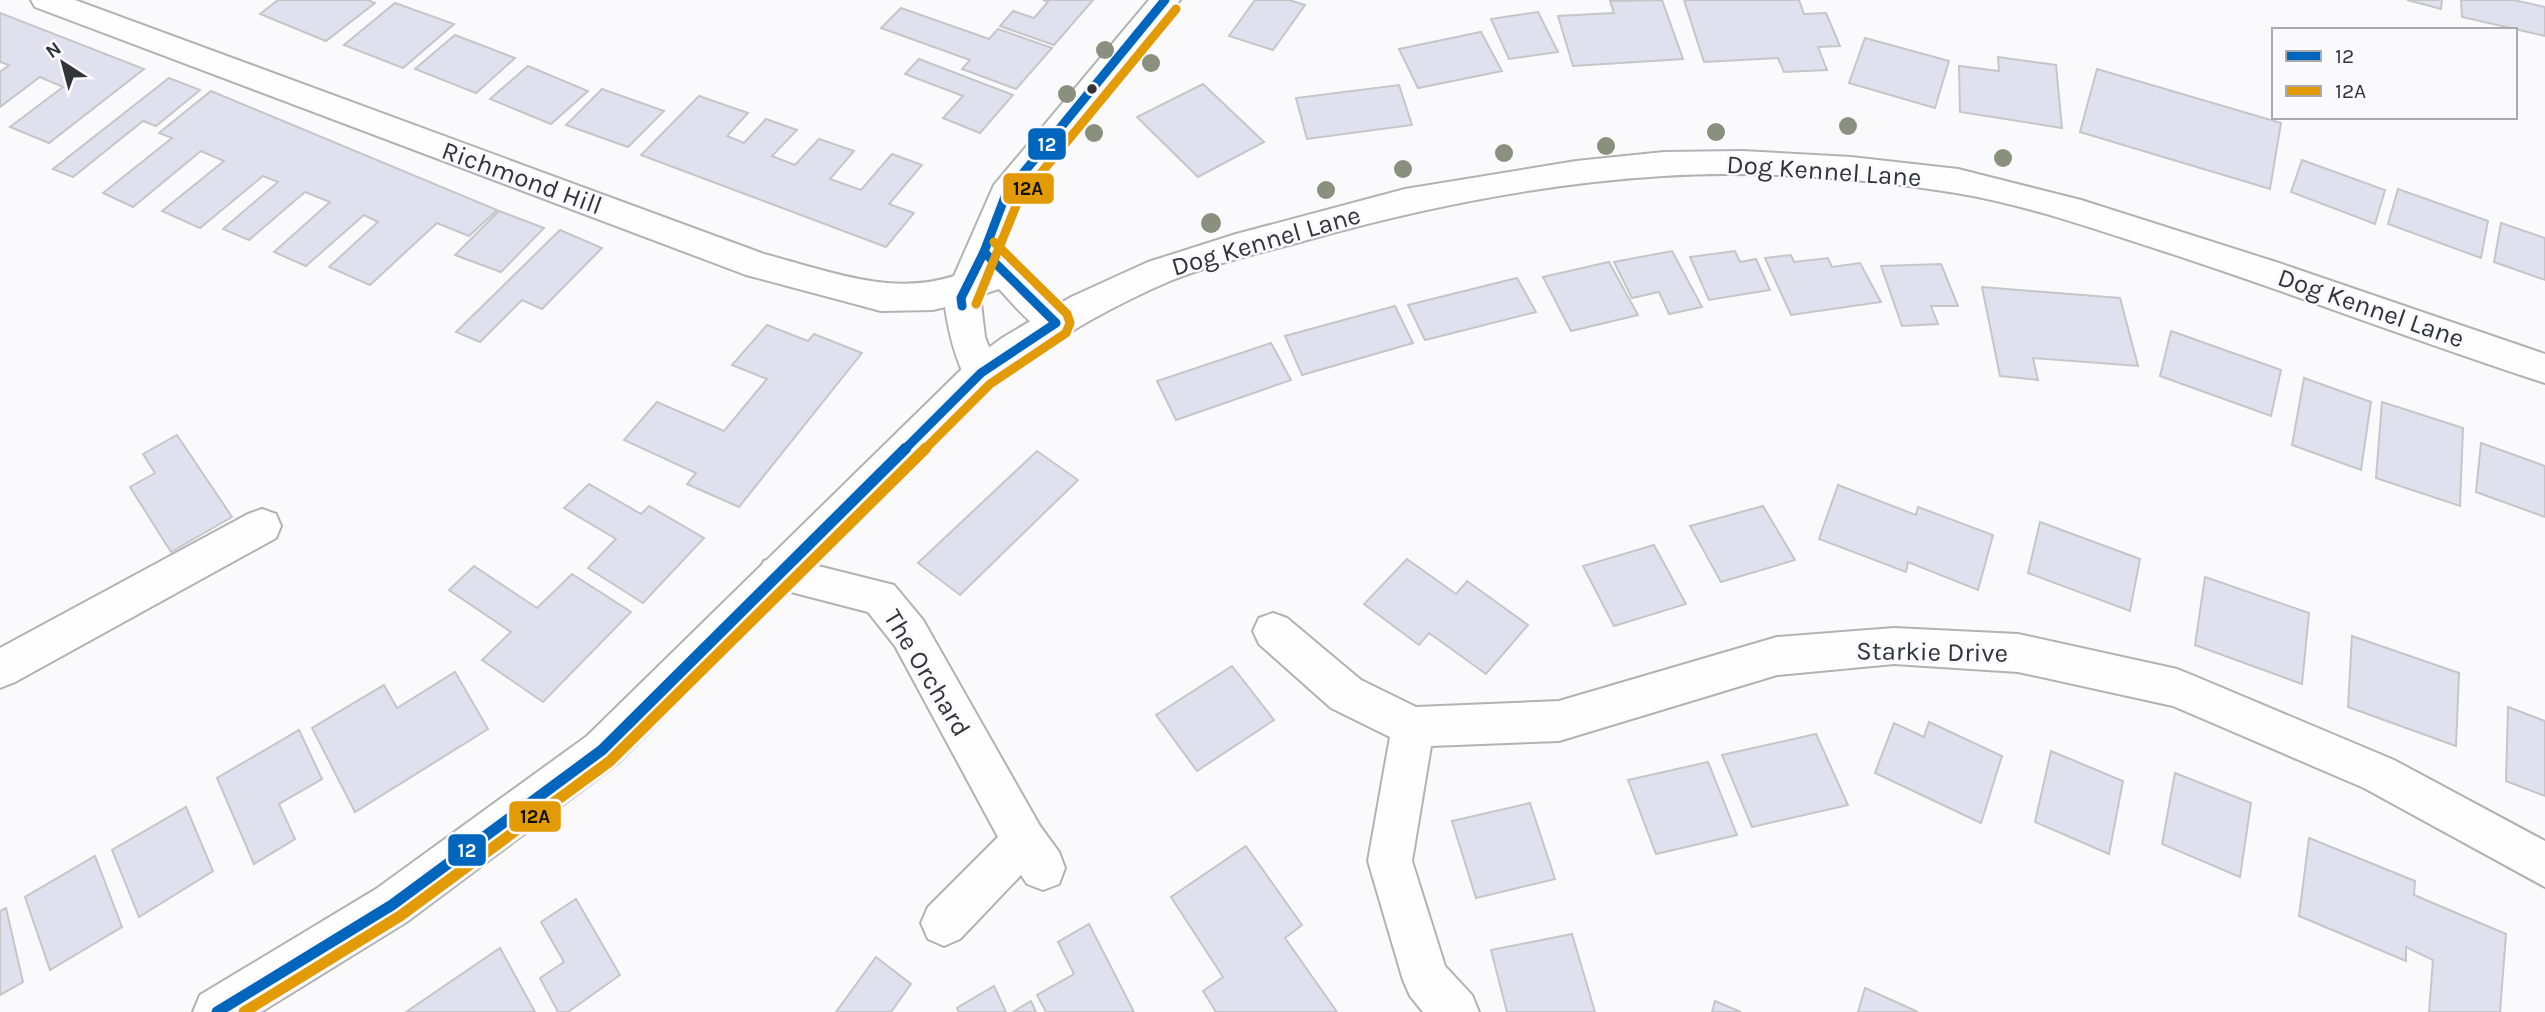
<svg xmlns="http://www.w3.org/2000/svg" width="2545" height="1012" font-family="Karla,sans-serif">
  <rect width="100%" height="100%" fill="#fafafd"/>
  <g fill="#e0e1ef" stroke="#c6c6c9" stroke-width="2">
    <path d="M 278,0 L 368,0 L 375,3 L 326,41 L 260,14 Z"/>
    <path d="M 1043,0 L 1093,0 L 1054,45 L 1000,26 L 1013,11 L 1034,18 L 1048,2 Z"/>
    <path d="M 1255,0 L 1289,0 L 1305,5 L 1273,50 L 1229,36 Z"/>
    <path d="M 1662,0 L 1683,59 L 1573,66 L 1558,16 L 1614,13 L 1610,1 Z"/>
    <path d="M 1684,0 L 1799,0 L 1804,14 L 1826,13 L 1840,46 L 1818,47 L 1827,70 L 1784,72 L 1778,58 L 1704,62 Z"/>
    <path d="M 2407,0 L 2442,0 L 2441,9 Z"/>
    <path d="M 2461,0 L 2513,0 L 2545,7 L 2545,36 L 2462,17 Z"/>
    <path d="M 395,3 L 454,24 L 403,68 L 344,45 Z"/>
    <path d="M 901,8 L 989,39 L 998,29 L 1052,48 L 1016,89 L 962,69 L 970,60 L 881,28 Z"/>
    <path d="M 1538,12 L 1558,52 L 1509,59 L 1491,19 Z"/>
    <path d="M 0,13 L 144,69 L 49,143 L 10,127 L 63,87 L 40,77 L 0,107 L 0,72 L 9,65 L 0,62 Z"/>
    <path d="M 1481,32 L 1502,71 L 1418,88 L 1399,49 Z"/>
    <path d="M 455,35 L 515,58 L 476,93 L 415,69 Z"/>
    <path d="M 1865,38 L 1949,61 L 1935,108 L 1849,83 Z"/>
    <path d="M 1998,57 L 2056,65 L 2062,128 L 1960,112 L 1959,66 L 1999,71 Z"/>
    <path d="M 919,59 L 1013,95 L 980,133 L 943,118 L 963,96 L 905,74 Z"/>
    <path d="M 528,66 L 588,91 L 551,124 L 490,99 Z"/>
    <path d="M 2097,69 L 2281,123 L 2270,189 L 2080,132 Z"/>
    <path d="M 169,78 L 200,90 L 156,126 L 143,121 L 73,177 L 53,169 Z"/>
    <path d="M 1203,84 L 1264,142 L 1198,177 L 1137,117 Z"/>
    <path d="M 1399,85 L 1412,125 L 1307,139 L 1296,98 Z"/>
    <path d="M 602,89 L 664,111 L 628,147 L 566,125 Z"/>
    <path d="M 211,91 L 497,210 L 469,236 L 437,223 L 370,285 L 329,267 L 378,222 L 364,215 L 306,266 L 274,252 L 330,202 L 305,192 L 249,240 L 223,229 L 278,182 L 263,176 L 200,228 L 162,211 L 224,161 L 201,151 L 133,207 L 103,193 L 172,138 L 159,133 Z"/>
    <path d="M 699,96 L 748,113 L 727,136 L 744,143 L 766,119 L 797,130 L 772,156 L 795,165 L 819,139 L 854,151 L 830,179 L 861,190 L 892,154 L 922,165 L 889,204 L 914,213 L 886,247 L 641,155 Z"/>
    <path d="M 2302,160 L 2385,190 L 2375,224 L 2291,192 Z"/>
    <path d="M 2398,189 L 2488,221 L 2481,258 L 2388,224 Z"/>
    <path d="M 499,211 L 544,228 L 501,272 L 455,255 Z"/>
    <path d="M 2501,223 L 2545,238 L 2545,280 L 2494,262 Z"/>
    <path d="M 560,230 L 602,248 L 542,309 L 522,300 L 480,342 L 456,332 Z"/>
    <path d="M 1672,251 L 1702,307 L 1669,314 L 1659,292 L 1632,298 L 1614,262 Z"/>
    <path d="M 1735,251 L 1740,262 L 1756,259 L 1770,290 L 1709,300 L 1690,257 Z"/>
    <path d="M 1791,255 L 1794,262 L 1828,258 L 1832,267 L 1860,263 L 1881,302 L 1791,315 L 1765,258 Z"/>
    <path d="M 1609,262 L 1638,315 L 1571,331 L 1543,277 Z"/>
    <path d="M 1941,264 L 1958,306 L 1931,306 L 1938,324 L 1902,326 L 1881,266 Z"/>
    <path d="M 1517,278 L 1536,312 L 1425,340 L 1408,305 Z"/>
    <path d="M 1982,287 L 2120,298 L 2138,366 L 2033,358 L 2038,380 L 2000,376 Z"/>
    <path d="M 1395,306 L 1413,343 L 1302,375 L 1285,336 Z"/>
    <path d="M 767,325 L 808,341 L 814,334 L 862,353 L 739,507 L 687,484 L 696,473 L 624,440 L 657,402 L 724,431 L 767,379 L 732,365 Z"/>
    <path d="M 2171,331 L 2281,370 L 2271,416 L 2160,376 Z"/>
    <path d="M 1271,343 L 1291,380 L 1176,420 L 1157,381 Z"/>
    <path d="M 2304,378 L 2371,402 L 2361,470 L 2292,445 Z"/>
    <path d="M 2382,402 L 2463,428 L 2460,506 L 2376,478 Z"/>
    <path d="M 177,435 L 232,517 L 171,552 L 130,487 L 155,473 L 143,454 Z"/>
    <path d="M 2481,443 L 2545,466 L 2545,517 L 2476,492 Z"/>
    <path d="M 1037,451 L 1078,480 L 960,595 L 918,563 Z"/>
    <path d="M 589,484 L 641,514 L 649,506 L 704,538 L 643,603 L 588,568 L 616,539 L 564,508 Z"/>
    <path d="M 1838,485 L 1916,515 L 1918,507 L 1993,535 L 1978,590 L 1908,562 L 1906,572 L 1819,539 Z"/>
    <path d="M 1763,506 L 1795,560 L 1721,582 L 1690,526 Z"/>
    <path d="M 2040,522 L 2140,559 L 2130,611 L 2028,573 Z"/>
    <path d="M 1654,545 L 1686,604 L 1614,626 L 1583,566 Z"/>
    <path d="M 1407,559 L 1456,594 L 1467,581 L 1528,625 L 1486,674 L 1429,633 L 1419,645 L 1364,604 Z"/>
    <path d="M 474,566 L 537,608 L 572,574 L 631,612 L 543,702 L 482,660 L 511,632 L 449,590 Z"/>
    <path d="M 2205,577 L 2309,613 L 2302,684 L 2195,645 Z"/>
    <path d="M 2352,636 L 2459,673 L 2456,746 L 2348,707 Z"/>
    <path d="M 1232,666 L 1274,720 L 1197,771 L 1156,715 Z"/>
    <path d="M 455,672 L 488,729 L 355,812 L 312,728 L 384,685 L 397,708 Z"/>
    <path d="M 2508,707 L 2545,721 L 2545,796 L 2506,781 Z"/>
    <path d="M 1929,722 L 2002,756 L 1981,823 L 1875,773 L 1894,723 L 1924,737 Z"/>
    <path d="M 299,730 L 322,779 L 279,804 L 295,839 L 254,864 L 217,778 Z"/>
    <path d="M 1816,734 L 1848,805 L 1752,827 L 1722,755 Z"/>
    <path d="M 2051,751 L 2123,781 L 2109,854 L 2035,822 Z"/>
    <path d="M 1708,762 L 1737,835 L 1656,854 L 1628,780 Z"/>
    <path d="M 2175,773 L 2251,803 L 2240,877 L 2162,844 Z"/>
    <path d="M 1530,803 L 1555,879 L 1476,898 L 1452,821 Z"/>
    <path d="M 186,807 L 213,871 L 139,917 L 112,850 Z"/>
    <path d="M 2309,838 L 2415,881 L 2414,895 L 2506,934 L 2500,1012 L 2429,1012 L 2433,960 L 2406,947 L 2406,961 L 2299,916 Z"/>
    <path d="M 1246,846 L 1302,925 L 1285,938 L 1337,1012 L 1216,1012 L 1203,991 L 1223,977 L 1171,897 Z"/>
    <path d="M 95,856 L 122,927 L 50,970 L 25,897 Z"/>
    <path d="M 576,899 L 620,975 L 568,1012 L 558,1012 L 540,978 L 564,962 L 541,922 Z"/>
    <path d="M 6,908 L 23,982 L 0,995 L 0,911 Z"/>
    <path d="M 1089,924 L 1134,1012 L 1046,1012 L 1037,995 L 1074,974 L 1058,942 Z"/>
    <path d="M 1572,934 L 1595,1012 L 1507,1012 L 1491,950 Z"/>
    <path d="M 500,948 L 535,1012 L 406,1012 Z"/>
    <path d="M 876,957 L 911,984 L 891,1012 L 836,1012 Z"/>
    <path d="M 994,986 L 1006,1012 L 959,1012 L 957,1008 Z"/>
    <path d="M 1865,988 L 1918,1012 L 1858,1012 Z"/>
    <path d="M 1031,1001 L 1036,1012 L 1013,1012 Z"/>
    <path d="M 1715,1001 L 1741,1012 L 1712,1012 Z"/>
  </g>
  <g fill="none" stroke-linecap="round" stroke-linejoin="round">
    <g stroke="#b2b2b4" stroke-width="4">
      <g id="minor">
        <path d="M 31,0 L 75,0 L 764,254 C 826,270 891,297 954,276 L 994,185 L 1149,0 L 1180,0 L 1021,199 L 1002,249 L 1069,313 L 1074,323 L 1069,333 C 1040,342 1018,308 999,289 L 980,295 L 985,337 L 999,373 L 994,383 L 981,387 L 968,383 C 955,359 949,334 945,307 L 933,310 L 881,311 L 746,275 L 35,7 Z"/>
        <path d="M 262,509 L 276,514 L 281,526 L 276,538 L 15,682 L 0,688 L 0,648 L 248,514 Z"/>
        <path d="M 778,556 L 894,585 L 923,620 L 1040,826 L 1059,852 L 1065,868 L 1059,884 L 1043,890 L 1027,884 L 1021,875 L 960,939 L 944,946 L 928,939 L 921,923 L 928,907 L 998,837 L 895,646 L 868,612 L 764,585 L 758,573 L 764,561 Z"/>
        <path d="M 1273,613 L 1287,618 L 1361,680 L 1416,707 L 1559,701 L 1777,637 L 1894,628 L 2018,634 L 2177,669 L 2192,675 L 2394,760 L 2545,841 L 2545,887 L 2364,788 L 2173,706 L 2018,672 L 1894,664 L 1777,675 L 1559,741 L 1431,746 L 1412,861 L 1445,966 L 1472,995 L 1479,1012 L 1423,1012 L 1410,996 L 1403,980 L 1368,861 L 1390,737 L 1331,708 L 1259,644 L 1253,631 L 1259,618 Z"/>
      </g>
    </g>
    <g stroke="#b2b2b4" stroke-width="4">
      <path id="major" d="M 1742,151 L 1851,157 L 1958,169 L 2081,200 L 2279,263 L 2545,354 L 2545,383 C 2416,341 2289,292 2160,250 C 2094,229 2024,204 1956,193 C 1864,178 1755,170 1663,176 C 1547,183 1430,206 1318,237 C 1269,251 1217,262 1170,281 C 1107,308 1048,343 994,383 L 617,764 L 408,921 L 261,1012 L 193,1012 L 200,995 L 376,889 L 587,736 L 968,363 L 1002,338 L 1071,297 L 1148,262 L 1236,234 L 1405,189 L 1576,161 L 1664,152 Z"/>
    </g>
    <use href="#minor" fill="#fefeff" fill-rule="evenodd"/>
    <use href="#major" fill="#fefeff" fill-rule="evenodd"/>
    <g stroke="#f9f9fe" stroke-width="13">
      <g id="bus-1-far1">
        <path d="M 962,306 L 961,298 L 984,252 L 1006,194 L 1165,0"/>
        <path d="M 904,450 L 981,373 L 1056,323 L 984,252"/>
      </g>
    </g>
    <g stroke="#f9f9fe" stroke-width="17">
      <path id="bus-1" d="M 217,1012 L 392,905 L 602,750 L 906,448"/>
    </g>
    <g stroke="#f9f9fe" stroke-width="13">
      <g id="bus-2-far1">
        <path d="M 976,304 L 1018,201 L 1176,9"/>
        <path d="M 924,450 L 990,384 L 1066,333 L 1070,323 L 1067,314 L 994,242"/>
      </g>
    </g>
    <g stroke="#f9f9fe" stroke-width="17">
      <path id="bus-2" d="M 244,1012 L 400,916 L 610,761 L 926,448"/>
    </g>
    <use href="#bus-1-far1" stroke="#0065bd" stroke-width="9"/>
    <use href="#bus-1" stroke="#0065bd" stroke-width="11"/>
    <use href="#bus-2-far1" stroke="#e39b05" stroke-width="9"/>
    <use href="#bus-2" stroke="#e39b05" stroke-width="11"/>
  </g>
  <g fill="#8a907d">
    <circle cx="1105" cy="50" r="9"/>
    <circle cx="1151" cy="63" r="9"/>
    <circle cx="1067" cy="94" r="9"/>
    <circle cx="1848" cy="126" r="9"/>
    <circle cx="1716" cy="132" r="9"/>
    <circle cx="1094" cy="133" r="9"/>
    <circle cx="1606" cy="146" r="9"/>
    <circle cx="1504" cy="153" r="9"/>
    <circle cx="2003" cy="158" r="9"/>
    <circle cx="1403" cy="169" r="9"/>
    <circle cx="1326" cy="190" r="9"/>
    <circle cx="1211" cy="223" r="10"/>
  </g>
  <circle fill="#333436" stroke="#f9f9fe" stroke-width="2.5" cx="1092" cy="89" r="6"/>
  <g text-anchor="middle" dominant-baseline="central" stroke-width="5" stroke-linejoin="round" paint-order="stroke">
    <g font-size="26" fill="#333436" stroke="#f9f9fe">
      <text transform="translate(1824 171) rotate(4)">Dog Kennel Lane</text>
      <text transform="translate(522 178) rotate(20)">Richmond Hill</text>
      <text transform="translate(1266 241) rotate(-16)">Dog Kennel Lane</text>
      <text transform="translate(2371 308) rotate(19)">Dog Kennel Lane</text>
      <text transform="translate(1932 652) rotate(1)">Starkie Drive</text>
      <text transform="translate(927 673) rotate(59)">The Orchard</text>
    </g>
  </g>
  <g stroke="#f9f9fe" stroke-width="2.5">
    <rect x="1027" y="127" width="40" height="34" rx="7" fill="#0065bd"/>
    <rect x="1002" y="172" width="53" height="33" rx="7" fill="#e39b05"/>
    <rect x="508" y="800" width="54" height="33" rx="7" fill="#e39b05"/>
    <rect x="447" y="833" width="40" height="34" rx="7" fill="#0065bd"/>
  </g>
  <g font-size="19" text-anchor="middle" font-weight="bold" fill="#fff">
    <text x="1047" y="151">12</text>
    <text x="467" y="857">12</text>
  </g>
  <g font-size="19" text-anchor="middle" font-weight="bold" fill="#111">
    <text x="1028" y="195">12A</text>
    <text x="535" y="823">12A</text>
  </g>
  <rect x="2272" y="28" width="245" height="91" fill="#f9f9fe" stroke="#aaaaae" stroke-width="2"/>
  <rect x="2286" y="51" width="35" height="10" fill="#0065bd" stroke="#aaaaae" stroke-width="2"/>
  <text x="2335" y="63" font-size="21" fill="#333436">12</text>
  <rect x="2286" y="86" width="35" height="10" fill="#e39b05" stroke="#aaaaae" stroke-width="2"/>
  <text x="2335" y="98" font-size="21" fill="#333436">12A</text>
  <g transform="translate(63 63) rotate(324)" stroke="#f9f9fe" stroke-width="5" paint-order="stroke">
  <path d="M0-5L12 26L0 18L-12 26Z" fill="#333436"/>
  <text y="-10" font-size="19" font-weight="bold" text-anchor="middle" fill="#333436">N</text>
  </g>
</svg>
